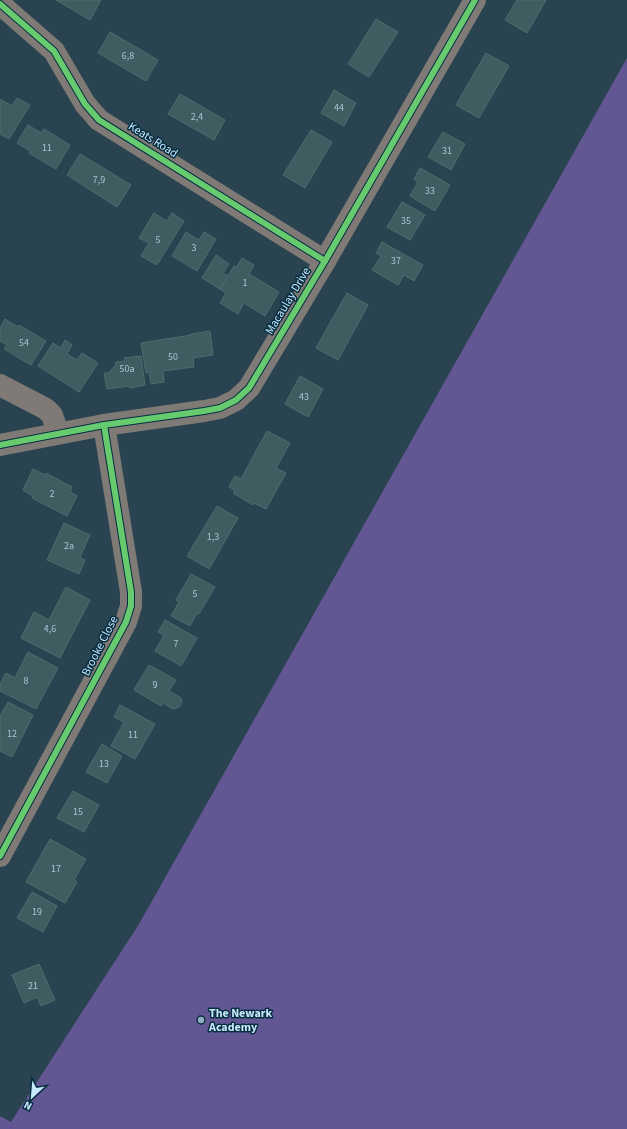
<svg xmlns="http://www.w3.org/2000/svg" width="627" height="1129" font-family="'Source Sans 3',sans-serif">
  <rect width="100%" height="100%" fill="#294350"/>
  <path fill="#635793" d="M 627,58 L 627,1129 L 0,1129 L 0,1116 L 11,1122 L 139,924 Z"/>
  <g fill="#3f5c60" stroke="#4c6d6e">
    <path d="M 56,0 L 101,0 L 90,20 Z"/>
    <path d="M 517,0 L 546,0 L 527,33 L 505,20 Z"/>
    <path d="M 376,19 L 398,32 L 369,77 L 348,64 Z"/>
    <path d="M 110,32 L 158,60 L 146,81 L 98,53 Z"/>
    <path d="M 486,53 L 509,66 L 479,118 L 456,105 Z"/>
    <path d="M 334,90 L 356,103 L 344,126 L 321,113 Z"/>
    <path d="M 180,94 L 225,120 L 214,140 L 168,114 Z"/>
    <path d="M 17,98 L 30,105 L 9,139 L 0,134 L 0,99 L 12,106 Z"/>
    <path d="M 28,125 L 41,133 L 44,129 L 70,145 L 56,169 L 29,153 L 30,151 L 17,143 Z"/>
    <path d="M 311,130 L 332,142 L 305,188 L 283,175 Z"/>
    <path d="M 443,132 L 465,144 L 451,170 L 428,157 Z"/>
    <path d="M 80,154 L 131,185 L 117,207 L 67,175 Z"/>
    <path d="M 420,168 L 450,185 L 435,211 L 410,196 L 418,182 L 414,179 Z"/>
    <path d="M 402,202 L 425,215 L 410,240 L 387,227 Z"/>
    <path d="M 154,213 L 167,221 L 172,213 L 184,221 L 157,265 L 141,256 L 149,243 L 139,238 Z"/>
    <path d="M 186,232 L 199,240 L 204,232 L 216,239 L 197,271 L 172,256 Z"/>
    <path d="M 382,242 L 423,265 L 414,281 L 404,275 L 398,285 L 372,270 L 381,256 L 376,253 Z"/>
    <path d="M 216,255 L 229,264 L 223,273 L 228,276 L 220,289 L 202,278 Z"/>
    <path d="M 242,258 L 254,265 L 249,274 L 279,292 L 265,316 L 244,303 L 238,314 L 220,303 L 226,293 L 220,289 L 234,266 L 236,268 Z"/>
    <path d="M 347,293 L 368,305 L 338,360 L 316,348 Z"/>
    <path d="M 5,319 L 18,327 L 19,325 L 46,341 L 31,365 L 4,349 L 7,345 L 0,341 L 0,328 Z"/>
    <path d="M 210,331 L 213,355 L 193,358 L 194,367 L 163,371 L 164,382 L 151,384 L 149,372 L 146,373 L 141,343 L 191,335 L 191,334 Z"/>
    <path d="M 65,340 L 72,345 L 67,354 L 77,360 L 82,353 L 98,363 L 79,392 L 38,366 L 53,343 L 61,348 Z"/>
    <path d="M 141,356 L 145,385 L 130,388 L 129,386 L 107,389 L 104,373 L 108,373 L 115,366 L 116,362 L 125,361 L 124,358 Z"/>
    <path d="M 300,376 L 323,389 L 308,417 L 285,404 Z"/>
    <path d="M 267,431 L 290,443 L 276,468 L 286,473 L 266,509 L 254,503 L 253,505 L 233,493 L 235,490 L 229,487 L 235,476 L 241,479 Z"/>
    <path d="M 33,469 L 45,475 L 46,473 L 72,487 L 70,492 L 77,496 L 67,516 L 32,498 L 33,496 L 23,490 Z"/>
    <path d="M 217,506 L 238,518 L 209,569 L 187,556 Z"/>
    <path d="M 64,523 L 90,535 L 80,557 L 85,560 L 79,574 L 47,560 Z"/>
    <path d="M 191,574 L 215,587 L 199,614 L 197,613 L 190,626 L 171,616 L 179,602 L 176,600 Z"/>
    <path d="M 66,587 L 90,600 L 60,658 L 21,638 L 34,612 L 49,620 Z"/>
    <path d="M 165,620 L 197,638 L 181,666 L 155,651 L 164,635 L 158,632 Z"/>
    <path d="M 28,652 L 58,668 L 36,709 L 0,691 L 0,684 L 6,673 L 15,678 Z"/>
    <path d="M 149,665 L 176,680 L 169,691 L 181,698 L 182,703 L 179,707 L 173,709 L 163,703 L 161,706 L 134,690 Z"/>
    <path d="M 8,702 L 33,715 L 12,757 L 0,751 L 0,716 Z"/>
    <path d="M 120,705 L 155,724 L 135,759 L 111,746 L 124,722 L 114,717 Z"/>
    <path d="M 102,744 L 122,756 L 107,783 L 86,772 Z"/>
    <path d="M 73,791 L 99,805 L 84,832 L 57,818 Z"/>
    <path d="M 50,839 L 86,859 L 74,880 L 77,882 L 65,903 L 26,882 Z"/>
    <path d="M 32,892 L 57,906 L 43,932 L 17,918 Z"/>
    <path d="M 39,964 L 55,1000 L 41,1006 L 37,997 L 24,1003 L 12,975 Z"/>
  </g>
  <g fill="none" stroke-linecap="round" stroke-linejoin="round">
    <g stroke="#7f7a75" stroke-width="22">
      <path d="M 0,4 L 54,51 L 85,104 L 99,120 L 325,261"/>
      <path d="M 0,385 L 46,409 L 52,415 L 58,433"/>
      <path d="M 0,445 L 104,425 L 204,411 L 220,408 L 236,400 L 249,388 L 325,261 L 475,0"/>
      <path d="M 0,856 L 126,622 L 131,606 L 131,592 L 104,425"/>
    </g>
    <g stroke="#062d40" stroke-width="8">
      <g id="cycleway">
        <path d="M 0,4 L 54,51 L 85,104 L 99,120 L 325,261"/>
        <path d="M 0,445 L 104,425 L 204,411 L 220,408 L 236,400 L 249,388 L 325,261 L 475,0"/>
        <path d="M 0,856 L 126,622 L 131,606 L 131,592 L 104,425"/>
      </g>
    </g>
    <use href="#cycleway" stroke="#67ca6e" stroke-width="6"/>
  </g>
  <circle fill="#90aebf" stroke="#062d40" stroke-width="1.5" cx="201" cy="1020" r="4"/>
  <g text-anchor="middle" dominant-baseline="central" stroke-width="3" stroke-linejoin="round" paint-order="stroke">
    <g font-size="10" fill="#a6c5d4">
      <text x="128" y="56">6,8</text>
      <text x="339" y="108">44</text>
      <text x="197" y="117">2,4</text>
      <text x="47" y="148">11</text>
      <text x="447" y="151">31</text>
      <text x="99" y="180">7,9</text>
      <text x="430" y="191">33</text>
      <text x="406" y="221">35</text>
      <text x="158" y="240">5</text>
      <text x="194" y="248">3</text>
      <text x="396" y="261">37</text>
      <text x="245" y="283">1</text>
      <text x="24" y="343">54</text>
      <text x="173" y="357">50</text>
      <text x="127" y="369">50a</text>
      <text x="304" y="397">43</text>
      <text x="52" y="494">2</text>
      <text x="213" y="537">1,3</text>
      <text x="69" y="546">2a</text>
      <text x="195" y="594">5</text>
      <text x="50" y="629">4,6</text>
      <text x="176" y="644">7</text>
      <text x="26" y="681">8</text>
      <text x="155" y="685">9</text>
      <text x="12" y="734">12</text>
      <text x="133" y="735">11</text>
      <text x="104" y="764">13</text>
      <text x="78" y="812">15</text>
      <text x="56" y="869">17</text>
      <text x="37" y="912">19</text>
      <text x="33" y="986">21</text>
    </g>
    <g font-size="12" fill="#c8e8fb" stroke="#062d40">
      <text transform="translate(153 140) rotate(32)">Keats Road</text>
      <text transform="translate(288 301) rotate(-59)">Macaulay Drive</text>
      <text transform="translate(100 646) rotate(-63)">Brooke Close</text>
    </g>
    <g font-size="12" font-weight="bold" fill="#c8e8fb" stroke="#062d40" text-anchor="start">
      <text x="209" y="1013">The Newark<tspan x="209" dy="14">Academy</tspan></text>
    </g>
  </g>
  <g transform="translate(32 1097) rotate(206)" stroke="#062d40" stroke-width="3" paint-order="stroke">
  <path d="M0-3L7 15L0 10L-7 15Z" fill="#c8e8fb"/>
  <text y="-6" font-size="11" font-weight="bold" text-anchor="middle" fill="#c8e8fb">N</text>
  </g>
</svg>
